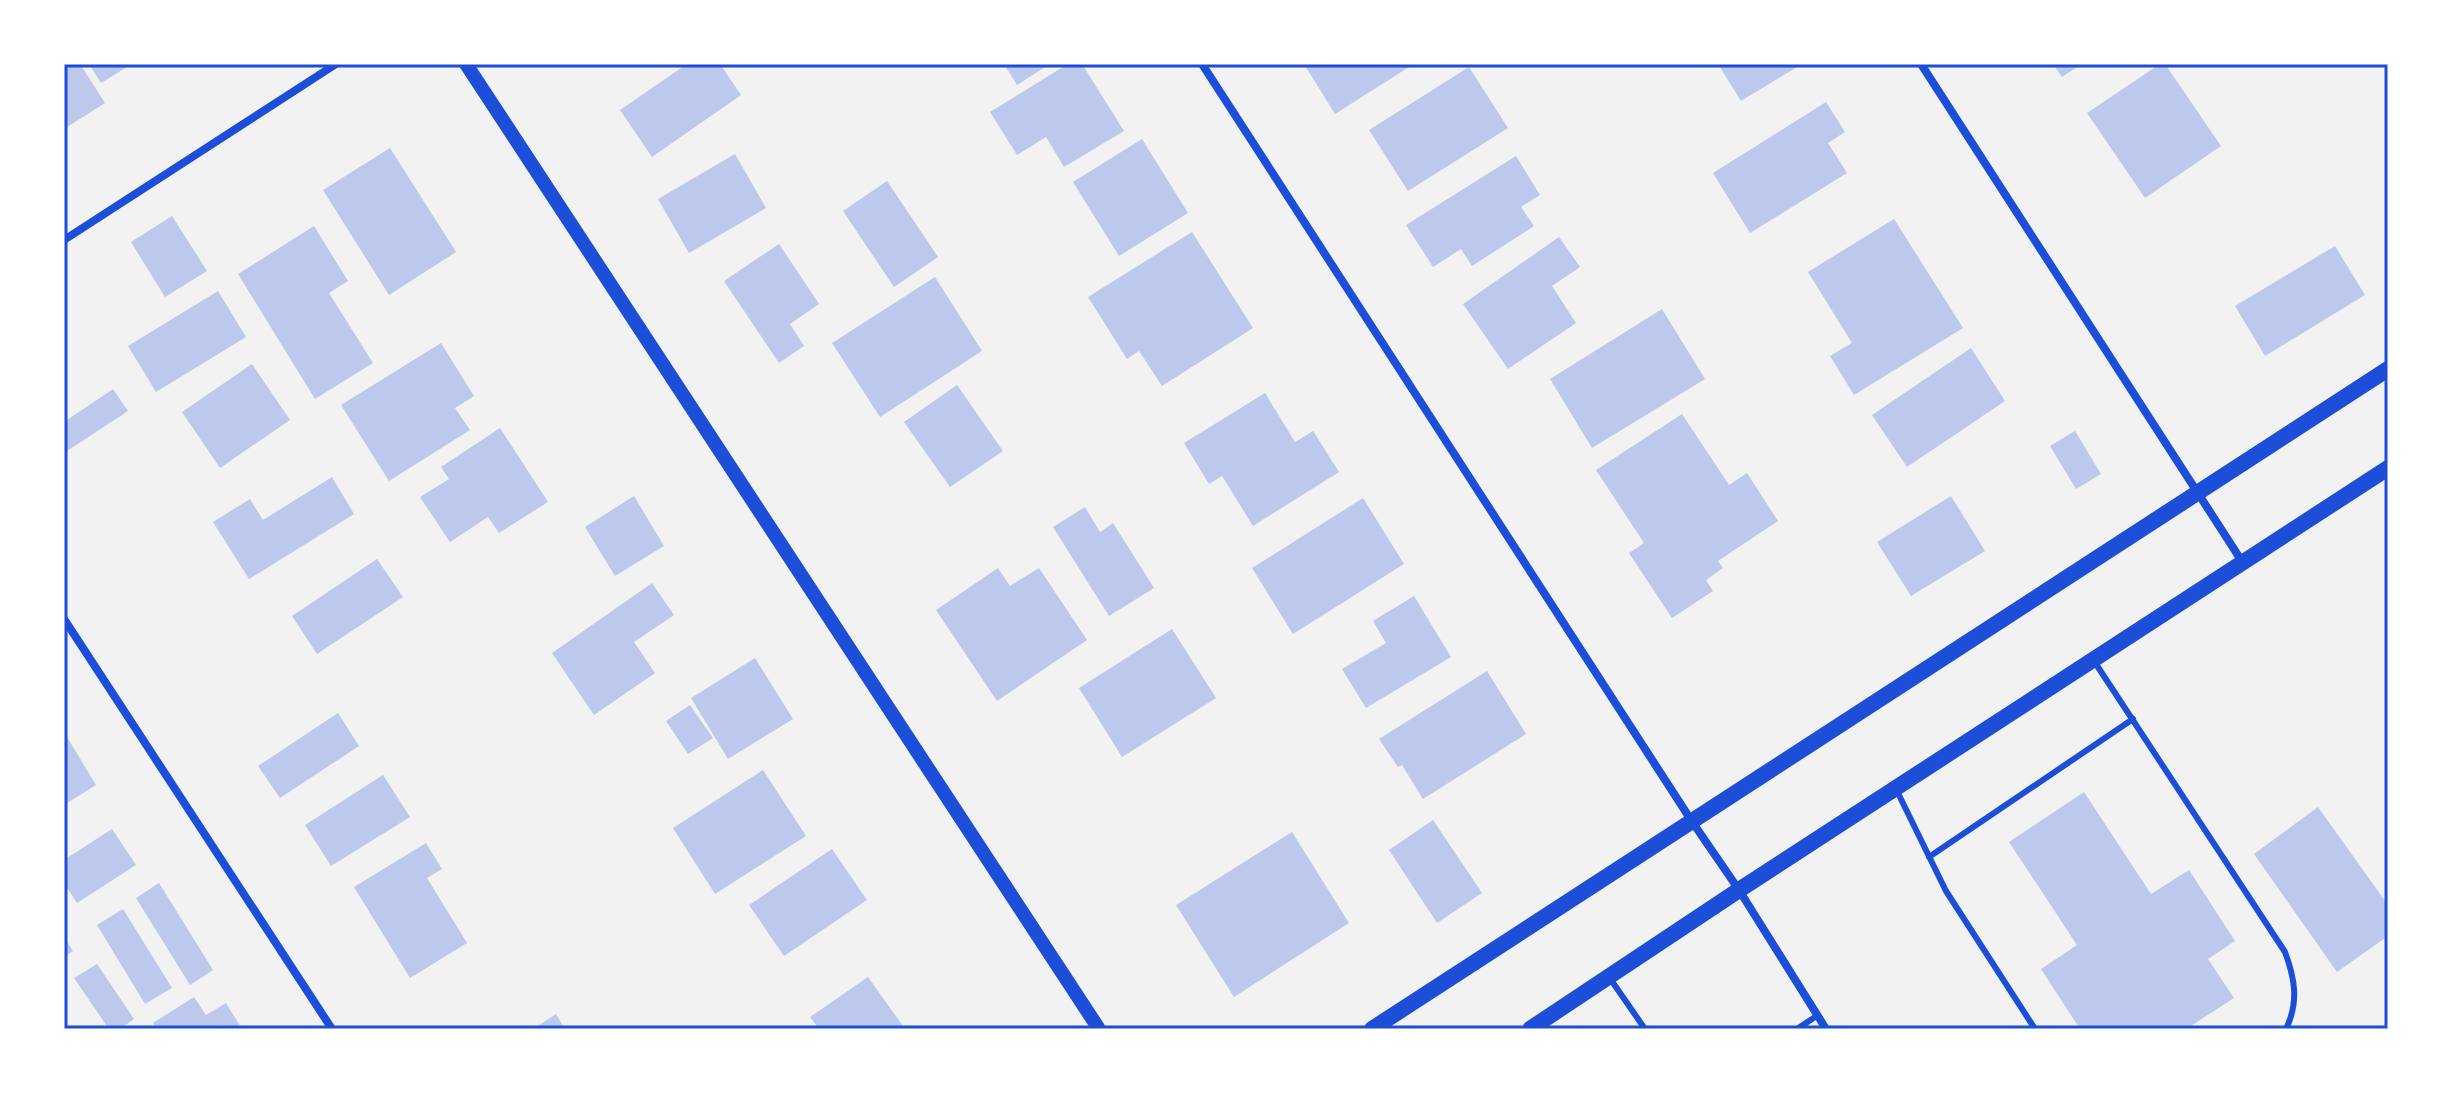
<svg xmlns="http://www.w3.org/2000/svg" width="2452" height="1093" font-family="'IBM Plex Sans',sans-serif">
  <rect width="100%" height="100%" fill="#f2f2f2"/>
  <g fill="#bdc9ec">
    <path d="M 64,64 L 80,64 L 105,103 L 64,129 Z"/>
    <path d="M 89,64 L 132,64 L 101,83 Z"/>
    <path d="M 687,64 L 720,64 L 741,95 L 652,157 L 620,110 Z"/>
    <path d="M 1004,64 L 1050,64 L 1017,85 Z"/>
    <path d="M 1068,64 L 1082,64 L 1124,131 L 1064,167 L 1046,137 L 1017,155 L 990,112 Z"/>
    <path d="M 1304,64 L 1408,64 L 1409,67 L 1335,114 Z"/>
    <path d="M 1718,64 L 1802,64 L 1741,101 Z"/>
    <path d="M 2053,64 L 2082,64 L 2062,77 Z"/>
    <path d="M 2160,64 L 2165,64 L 2221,146 L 2145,198 L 2087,113 Z"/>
    <path d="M 1469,67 L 1508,128 L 1408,191 L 1369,130 Z"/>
    <path d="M 1826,102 L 1845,132 L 1828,143 L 1847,173 L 1750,233 L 1713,173 Z"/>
    <path d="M 1142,139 L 1188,213 L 1119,256 L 1073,182 Z"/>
    <path d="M 390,148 L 456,252 L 389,295 L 323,190 Z"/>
    <path d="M 735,154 L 766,208 L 689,253 L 658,199 Z"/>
    <path d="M 1516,156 L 1540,195 L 1521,207 L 1534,226 L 1472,266 L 1461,249 L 1433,267 L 1406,225 Z"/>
    <path d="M 887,181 L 938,257 L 894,287 L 843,211 Z"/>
    <path d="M 172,216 L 207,271 L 165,297 L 131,242 Z"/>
    <path d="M 1894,219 L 1963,328 L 1854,395 L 1830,356 L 1852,343 L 1808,272 Z"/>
    <path d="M 314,226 L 348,281 L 329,293 L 373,363 L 315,399 L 238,274 Z"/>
    <path d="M 1192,232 L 1253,328 L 1162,386 L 1139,351 L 1127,359 L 1088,297 Z"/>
    <path d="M 1559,237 L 1580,267 L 1552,286 L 1576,323 L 1508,369 L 1463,304 Z"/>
    <path d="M 779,244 L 819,304 L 790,324 L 804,346 L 779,363 L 724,281 Z"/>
    <path d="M 2335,246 L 2365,295 L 2265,356 L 2235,306 Z"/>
    <path d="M 935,277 L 982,351 L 880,417 L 832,343 Z"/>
    <path d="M 218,291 L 246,337 L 156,392 L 128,346 Z"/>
    <path d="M 1662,309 L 1705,379 L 1592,448 L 1550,379 Z"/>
    <path d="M 441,343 L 474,396 L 455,408 L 470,430 L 389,481 L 341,405 Z"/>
    <path d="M 1971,348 L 2005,401 L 1907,467 L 1872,415 Z"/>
    <path d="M 252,364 L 290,420 L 220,468 L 182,412 Z"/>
    <path d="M 957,385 L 1003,451 L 950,487 L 904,422 Z"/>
    <path d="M 113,389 L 128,411 L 64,453 L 64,422 Z"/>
    <path d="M 1265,393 L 1295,442 L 1313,431 L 1339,472 L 1253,526 L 1222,476 L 1209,484 L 1184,443 Z"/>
    <path d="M 1682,414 L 1729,485 L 1747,473 L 1778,521 L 1718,561 L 1723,568 L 1706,580 L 1713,591 L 1672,618 L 1629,553 L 1644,543 L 1596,470 Z"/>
    <path d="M 500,428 L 548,502 L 499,533 L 488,517 L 450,542 L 420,497 L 449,479 L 441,467 Z"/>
    <path d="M 2075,431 L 2101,474 L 2076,489 L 2050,446 Z"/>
    <path d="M 332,477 L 354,514 L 249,579 L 213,522 L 250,499 L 263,520 Z"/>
    <path d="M 634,496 L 664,546 L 615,576 L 585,527 Z"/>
    <path d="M 1951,496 L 1985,551 L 1911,596 L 1877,542 Z"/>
    <path d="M 1363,498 L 1404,564 L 1293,634 L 1252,568 Z"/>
    <path d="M 1085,507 L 1100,532 L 1113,523 L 1154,588 L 1109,616 L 1053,527 Z"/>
    <path d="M 377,559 L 403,597 L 317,654 L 292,616 Z"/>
    <path d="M 998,568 L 1010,586 L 1039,568 L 1087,640 L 997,701 L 936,610 Z"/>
    <path d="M 652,583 L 674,615 L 634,642 L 655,673 L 594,715 L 552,653 Z"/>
    <path d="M 1414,596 L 1451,657 L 1366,708 L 1342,669 L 1386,643 L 1373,621 Z"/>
    <path d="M 1172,629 L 1216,698 L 1122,757 L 1079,688 Z"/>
    <path d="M 755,658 L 793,719 L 728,759 L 691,698 Z"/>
    <path d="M 1487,671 L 1526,734 L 1423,799 L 1402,765 L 1398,767 L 1379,739 Z"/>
    <path d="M 690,705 L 713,738 L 688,754 L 666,721 Z"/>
    <path d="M 338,713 L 359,746 L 280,798 L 258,766 Z"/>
    <path d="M 64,732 L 96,785 L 64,805 Z"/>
    <path d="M 763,770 L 806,836 L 715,894 L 673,828 Z"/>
    <path d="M 383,775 L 410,817 L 331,866 L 305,825 Z"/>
    <path d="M 2084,792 L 2151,894 L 2189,870 L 2235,941 L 2208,959 L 2234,998 L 2186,1029 L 2080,1029 L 2041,969 L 2077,945 L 2009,842 Z"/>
    <path d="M 2318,807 L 2388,905 L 2388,936 L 2337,972 L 2254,854 Z"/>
    <path d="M 1433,820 L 1482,893 L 1437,923 L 1389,850 Z"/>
    <path d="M 112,829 L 136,865 L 77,903 L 64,883 L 64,860 Z"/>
    <path d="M 1292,832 L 1349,923 L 1234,997 L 1176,905 Z"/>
    <path d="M 426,843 L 442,869 L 427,878 L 467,943 L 410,978 L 354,887 Z"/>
    <path d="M 832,849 L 867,900 L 784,956 L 749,905 Z"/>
    <path d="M 159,883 L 213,970 L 190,985 L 136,898 Z"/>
    <path d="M 123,909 L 172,988 L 145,1004 L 97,925 Z"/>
    <path d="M 64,937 L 73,951 L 64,957 Z"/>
    <path d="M 97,964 L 134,1019 L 120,1029 L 109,1029 L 74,978 Z"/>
    <path d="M 868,977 L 905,1029 L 819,1029 L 810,1017 Z"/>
    <path d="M 194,997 L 206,1015 L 226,1003 L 242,1029 L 157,1029 L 153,1023 Z"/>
    <path d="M 556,1014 L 565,1029 L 533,1029 Z"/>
  </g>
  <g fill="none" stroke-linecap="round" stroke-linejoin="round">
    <g stroke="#1d4ed8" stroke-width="6">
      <path d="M 2094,661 L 2285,952 C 2295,979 2299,1002 2286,1029"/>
      <path d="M 1896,789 L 1946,891 L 2035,1029"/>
      <path d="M 1929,857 L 2133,719"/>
      <path d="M 1609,977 L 1645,1029"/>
      <path d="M 1797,1029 L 1818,1015"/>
    </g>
    <g stroke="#1d4ed8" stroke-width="8">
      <path d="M 1202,64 L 1691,820 L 1739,890 L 1826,1029"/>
      <path d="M 1921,64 L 2243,563"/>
      <path d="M 64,240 L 336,64"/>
      <path d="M 64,619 L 332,1029"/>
    </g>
    <path stroke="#1d4ed8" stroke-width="14" d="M 466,64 L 1099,1029"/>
    <g stroke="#1d4ed8" stroke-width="16">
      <path d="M 1372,1029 L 2388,369"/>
      <path d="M 1530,1029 L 1739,890 L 2388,468"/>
    </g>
  </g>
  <rect width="2452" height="1093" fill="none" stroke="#ffffff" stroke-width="132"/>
  <rect x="66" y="66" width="2320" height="961" fill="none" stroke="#1d4ed8" stroke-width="3"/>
</svg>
